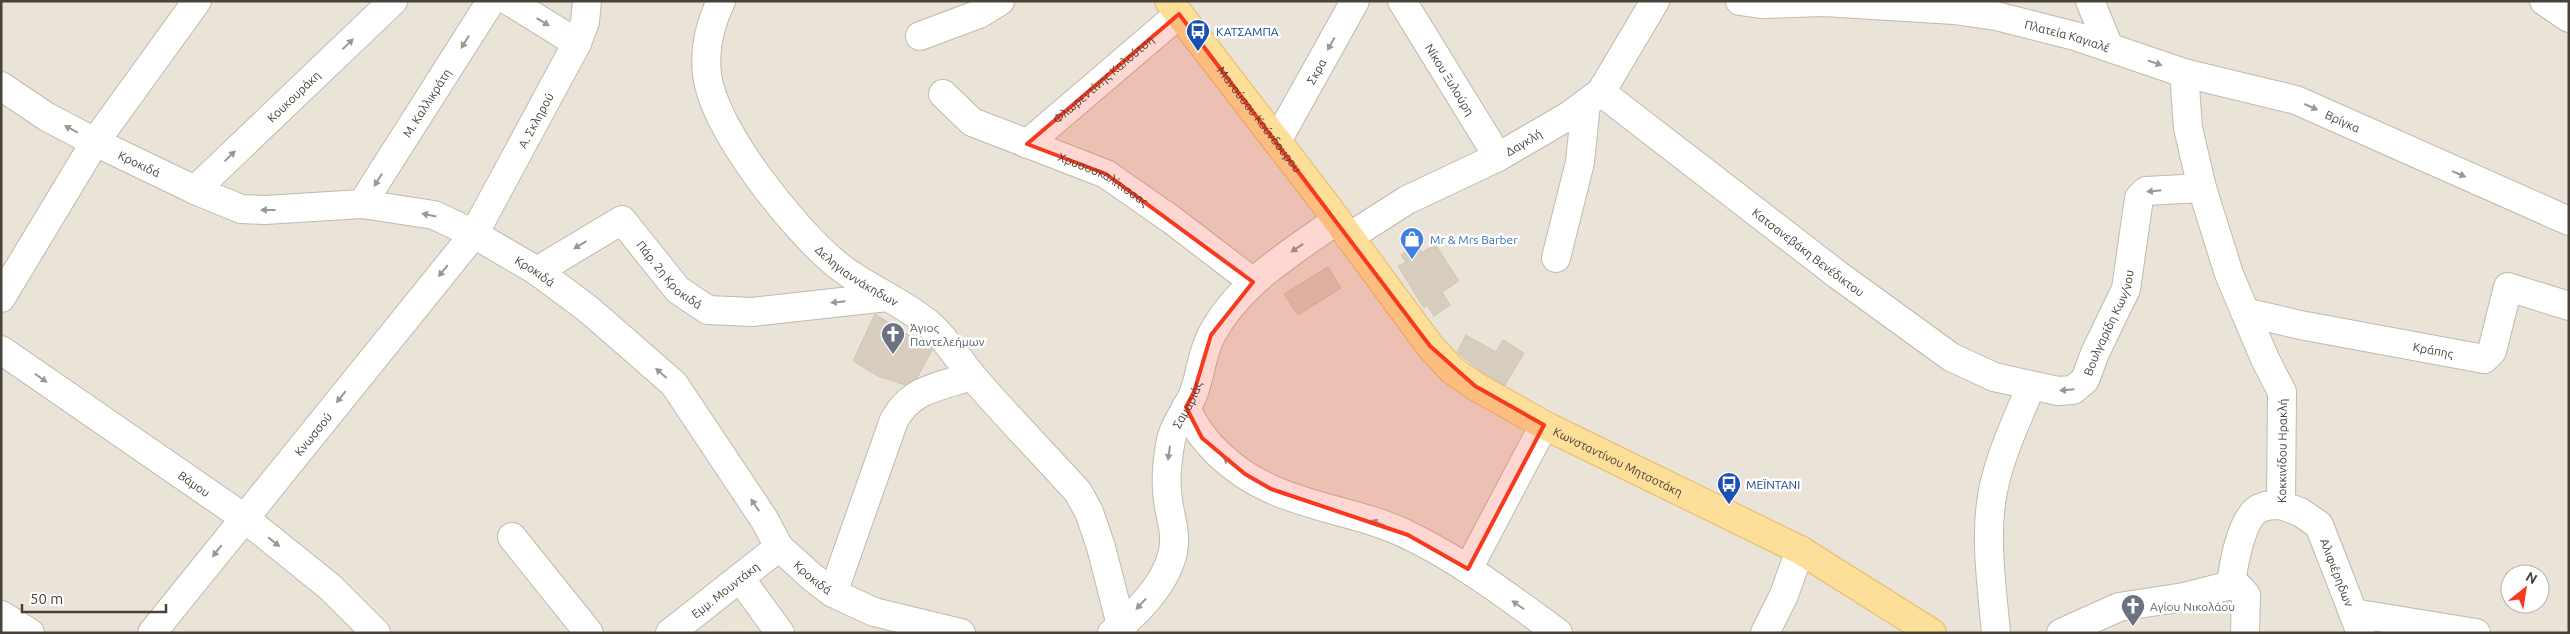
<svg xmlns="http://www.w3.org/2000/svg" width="2570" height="634" font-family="Ubuntu,sans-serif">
  <rect width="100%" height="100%" fill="#f5f1ea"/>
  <path fill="#e9e3d8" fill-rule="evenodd" d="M 1,1 L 2569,1 L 2569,633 L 1,633 ZM 2510,574 L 2540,574 L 2540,604 L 2510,604 Z"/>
  <path fill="#eee6d4" d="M 739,618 L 751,633 L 722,633 Z"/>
  <g fill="#d6cdbf" stroke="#d1c4b2">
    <path d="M 1435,244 L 1459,281 L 1442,292 L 1450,305 L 1434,316 L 1427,305 L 1424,308 L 1398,266 L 1406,262 L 1401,255 L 1418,245 L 1422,253 Z"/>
    <path d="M 1328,267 L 1341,288 L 1298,315 L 1284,294 Z"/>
    <path d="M 875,314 L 932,350 L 917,378 L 905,385 L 878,376 L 853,361 Z"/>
    <path d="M 1466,335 L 1496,352 L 1503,340 L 1524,353 L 1505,385 L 1483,373 L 1457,352 Z"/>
  </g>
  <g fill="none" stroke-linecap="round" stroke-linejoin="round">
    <g stroke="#c0b9ac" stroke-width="30">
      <g id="minor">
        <path d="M 509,1 L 577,43"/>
        <path id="s1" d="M 721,1 C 710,24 704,49 707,74 C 713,129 793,228 835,263 C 863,287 901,300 930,325 C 947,340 958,359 973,377 C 1006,416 1043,453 1078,492 L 1089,512 L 1101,547 L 1123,633"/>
        <path id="s2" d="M 1402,1 L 1498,157"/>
        <path id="s3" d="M 1740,1 L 1761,4 L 1824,2 L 1954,10 L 1996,16 L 2075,36 L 2184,73 L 2296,100 L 2569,221"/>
        <path d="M 2090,1 L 2109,47"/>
        <path d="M 2544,1 L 2569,18"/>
        <path d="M 920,36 L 979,14 L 1000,1"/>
        <path id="s4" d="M 1,86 L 47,117 L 95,142 L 195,190 L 241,209 L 265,210 L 362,204 L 434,215 L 474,234 L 537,271 L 588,309 L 674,384 L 764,519 L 779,547 L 812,577 L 833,593 L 874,612 L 961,633"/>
        <path id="s5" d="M 1601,92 L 1838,275 L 1951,357 L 1994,377 L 2058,391 L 2073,390 L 2085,380 L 2095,353 L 2126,289 L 2139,198 L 2146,191 L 2202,188"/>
        <path id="s6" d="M 943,94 L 972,122 L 1106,174 L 1172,220 L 1253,282"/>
        <path id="s7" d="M 1277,141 L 1355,1"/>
        <path id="s8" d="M 1027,144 L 1179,14"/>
        <path id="s9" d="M 195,190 L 393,1"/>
        <path id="s10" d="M 362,204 L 491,1"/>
        <path id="s11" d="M 1349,237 L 1407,200 L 1498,157 L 1570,115 L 1601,92 L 1655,1"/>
        <path d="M 1556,258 L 1580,162 L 1586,103"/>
        <path id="s12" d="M 537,271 L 622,220 L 678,290 L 708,310 L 752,312 L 887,297"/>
        <path d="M 1,298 L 95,142 L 197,1"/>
        <path id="s13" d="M 2245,312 L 2300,325 L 2484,359 L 2492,351 L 2508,287 L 2569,306"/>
        <path id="s14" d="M 1,350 L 243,517 L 330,587 L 376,633"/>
        <path d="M 1186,407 C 1200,443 1235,473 1271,489 C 1314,509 1365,514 1408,535 C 1462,561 1510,598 1558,633"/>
        <path id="s15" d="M 2281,505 L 2300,512 L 2319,525 L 2361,633"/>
        <path d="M 512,537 L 589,633"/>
        <path d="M 1468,569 L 1544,425"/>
        <path d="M 740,578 L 780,633"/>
        <path d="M 2231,585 L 2240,588 L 2246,595 L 2245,633"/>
        <path d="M 833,593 L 894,420 C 912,388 939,387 972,376"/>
        <path d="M 2353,613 L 2476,633"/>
        <path d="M 1,615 L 30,633"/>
        <path id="s16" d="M 152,633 L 474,234 L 577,43 L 585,22 L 587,1"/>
        <path id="s17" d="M 670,633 L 779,547"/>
        <path id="s18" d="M 1112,633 C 1140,611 1176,574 1174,537 C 1174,525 1169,512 1168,500 C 1165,480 1167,460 1171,440 C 1175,421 1188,409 1194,392 C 1201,373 1202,352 1212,334 C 1239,283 1291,253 1337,220"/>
        <path d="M 1765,633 L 1784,595 L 1800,550"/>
        <path d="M 1996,633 C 1992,587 1984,536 1993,491 C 2000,455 2017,420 2031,386"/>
        <path id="s19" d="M 2061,633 L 2119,607 L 2184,597 L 2231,585 C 2233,566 2241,520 2258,509 C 2265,505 2273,505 2281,505 L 2282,392 L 2265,359 L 2229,274 L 2202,188 L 2188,128 L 2184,73"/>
      </g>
    </g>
    <g stroke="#e4bc69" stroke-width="30">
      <g id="major">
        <path id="s20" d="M 1169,1 L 1326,205 L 1430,346 L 1452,370 L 1475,386 L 1544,425 L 1800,550 L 1932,633"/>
      </g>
    </g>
    <use href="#minor" stroke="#fff" stroke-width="28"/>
    <use href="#major" stroke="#fedf9a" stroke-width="28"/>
  </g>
  <defs><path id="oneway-solid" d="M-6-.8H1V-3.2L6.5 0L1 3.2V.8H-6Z" transform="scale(1.25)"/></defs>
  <g fill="#9b9792">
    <use href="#oneway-solid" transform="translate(543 22) rotate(31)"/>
    <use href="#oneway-solid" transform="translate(465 42) rotate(122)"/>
    <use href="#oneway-solid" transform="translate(348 44) rotate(-44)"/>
    <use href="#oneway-solid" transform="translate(1331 44) rotate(119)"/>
    <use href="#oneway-solid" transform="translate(2155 63) rotate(19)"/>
    <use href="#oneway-solid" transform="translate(2311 107) rotate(24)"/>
    <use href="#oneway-solid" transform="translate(71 129) rotate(-152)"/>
    <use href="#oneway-solid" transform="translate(230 156) rotate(-44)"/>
    <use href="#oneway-solid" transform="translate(2459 174) rotate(23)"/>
    <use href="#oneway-solid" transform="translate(378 180) rotate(122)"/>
    <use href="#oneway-solid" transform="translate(2154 191) rotate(174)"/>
    <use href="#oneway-solid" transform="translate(268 210) rotate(180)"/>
    <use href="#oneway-solid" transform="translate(429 215) rotate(-168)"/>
    <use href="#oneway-solid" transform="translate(580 245) rotate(149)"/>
    <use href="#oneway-solid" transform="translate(1297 248) rotate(146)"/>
    <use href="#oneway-solid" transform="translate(443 271) rotate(129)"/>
    <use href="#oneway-solid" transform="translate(838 302) rotate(174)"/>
    <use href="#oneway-solid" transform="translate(661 373) rotate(-139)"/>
    <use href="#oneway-solid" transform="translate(41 378) rotate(35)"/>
    <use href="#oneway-solid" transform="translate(2067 390) rotate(175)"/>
    <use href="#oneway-solid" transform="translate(341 397) rotate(129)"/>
    <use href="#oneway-solid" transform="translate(1169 453) rotate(98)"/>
    <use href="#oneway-solid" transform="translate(1229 462) rotate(-142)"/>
    <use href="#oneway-solid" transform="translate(755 505) rotate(-124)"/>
    <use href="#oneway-solid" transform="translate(1378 523) rotate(-159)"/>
    <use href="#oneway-solid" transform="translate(274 542) rotate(39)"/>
    <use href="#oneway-solid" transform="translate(217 551) rotate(128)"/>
    <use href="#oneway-solid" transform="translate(1141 604) rotate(133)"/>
    <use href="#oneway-solid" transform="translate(1518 605) rotate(-145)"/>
  </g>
  <path fill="#f9391d" fill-opacity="0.2" stroke="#f9391d" stroke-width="4" stroke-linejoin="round" d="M 1179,14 L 1430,346 L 1475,386 L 1544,425 L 1468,569 L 1408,535 L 1271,489 L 1245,474 L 1202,438 L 1186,407 L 1194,392 L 1211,335 L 1253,282 L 1106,174 L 1027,144 Z"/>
  <defs>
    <g id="bus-pin" transform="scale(1.25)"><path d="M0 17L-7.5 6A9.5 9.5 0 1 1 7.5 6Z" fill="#1a4fb4" stroke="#fff"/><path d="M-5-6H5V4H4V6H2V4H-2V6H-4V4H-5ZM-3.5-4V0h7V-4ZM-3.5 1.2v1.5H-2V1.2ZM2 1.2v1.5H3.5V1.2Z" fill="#fff"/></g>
    <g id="shop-pin" transform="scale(1.25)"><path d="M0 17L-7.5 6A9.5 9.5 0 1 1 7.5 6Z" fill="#3f7fe0" stroke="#fff"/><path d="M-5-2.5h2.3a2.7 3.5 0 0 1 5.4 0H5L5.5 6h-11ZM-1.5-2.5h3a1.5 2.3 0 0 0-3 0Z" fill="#fff"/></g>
    <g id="church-pin" transform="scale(1.25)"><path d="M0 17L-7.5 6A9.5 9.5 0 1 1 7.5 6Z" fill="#6b7280" stroke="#fff"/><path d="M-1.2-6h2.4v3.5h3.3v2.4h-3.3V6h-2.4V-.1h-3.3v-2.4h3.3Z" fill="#fff"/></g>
  </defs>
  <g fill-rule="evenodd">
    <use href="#bus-pin" x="1198" y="31"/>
    <use href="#shop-pin" x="1412" y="239"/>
    <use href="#church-pin" x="893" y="334"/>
    <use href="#bus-pin" x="1729" y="484"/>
    <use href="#church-pin" x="2133" y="606"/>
  </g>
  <g text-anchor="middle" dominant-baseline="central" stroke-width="5" stroke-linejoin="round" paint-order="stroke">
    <g font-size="12" fill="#164399" stroke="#fff" text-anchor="start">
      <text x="1216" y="31">ΚΑΤΣΑΜΠΑ</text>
      <text x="1746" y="484">ΜΕΪΝΤΑΝΙ</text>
    </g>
    <g font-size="12" fill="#494238" stroke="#fff">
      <text stroke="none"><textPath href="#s3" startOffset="331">Πλατεία Καγιαλέ</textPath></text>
      <text stroke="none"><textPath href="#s7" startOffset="80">Σκρα</textPath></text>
      <text stroke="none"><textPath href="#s8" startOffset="100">Φλωρεντίνης Καλούτση</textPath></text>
      <text stroke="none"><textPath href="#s2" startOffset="92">Νίκου Ξυλούρη</textPath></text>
      <text stroke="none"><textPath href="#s9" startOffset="136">Κουκουράκη</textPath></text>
      <text stroke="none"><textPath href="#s10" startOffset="120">Μ. Καλλικράτη</textPath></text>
      <text stroke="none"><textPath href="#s16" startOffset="642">Α. Σκληρού</textPath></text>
      <text stroke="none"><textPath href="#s20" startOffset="149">Μανούσου Κούνδουρου</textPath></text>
      <text stroke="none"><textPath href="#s3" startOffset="620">Βρίγκα</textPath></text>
      <text stroke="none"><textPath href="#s11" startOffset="199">Δαγκλή</textPath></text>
      <text stroke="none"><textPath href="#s4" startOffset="159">Κροκιδά</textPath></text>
      <text stroke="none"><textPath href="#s6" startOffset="184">Χρυσοσκαλίτισσας</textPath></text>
      <text stroke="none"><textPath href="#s5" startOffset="262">Κατσανεβάκη Βενέδικτου</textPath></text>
      <text stroke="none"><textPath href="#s4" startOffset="580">Κροκιδά</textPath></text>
      <text stroke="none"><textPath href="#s12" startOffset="172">Πάρ. 2η Κροκιδά</textPath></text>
      <text stroke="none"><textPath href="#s1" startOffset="332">Δεληγιαννάκηδων</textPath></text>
      <text stroke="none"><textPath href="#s5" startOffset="645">Βουλγαρίδη Κων/νου</textPath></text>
      <text stroke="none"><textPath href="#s13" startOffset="192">Κράπης</textPath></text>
      <text stroke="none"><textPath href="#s18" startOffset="255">Σαμαριάς</textPath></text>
      <text stroke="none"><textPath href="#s16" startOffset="256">Κνωσσού</textPath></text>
      <text stroke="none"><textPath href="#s19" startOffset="338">Κοκκινίδου Ηρακλή</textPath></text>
      <text stroke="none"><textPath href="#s20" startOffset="655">Κωνσταντίνου Μητσοτάκη</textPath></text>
      <text stroke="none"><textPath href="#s14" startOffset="235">Βάμου</textPath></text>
      <text stroke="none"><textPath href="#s15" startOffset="94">Αλιφιέρηδων</textPath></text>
      <text stroke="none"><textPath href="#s4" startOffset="999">Κροκιδά</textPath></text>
      <text stroke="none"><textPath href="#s17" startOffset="70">Εμμ. Μουντάκη</textPath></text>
    </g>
    <g font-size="12" fill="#366cbe" stroke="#fff" text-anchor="start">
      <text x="1430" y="239">Mr &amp; Mrs Barber</text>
    </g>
    <g font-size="12" fill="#5b616d" stroke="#fff" text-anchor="start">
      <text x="910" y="327">Άγιος<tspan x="910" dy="14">Παντελεήμων</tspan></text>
      <text x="2150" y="606">Αγίου Νικολάου</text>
    </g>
  </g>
  <rect width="2570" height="634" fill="none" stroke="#494238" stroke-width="5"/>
  <g transform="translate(2525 589) rotate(30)"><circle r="24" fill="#ffffff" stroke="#b6b3af"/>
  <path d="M0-4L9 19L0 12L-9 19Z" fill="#f9391d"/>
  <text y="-8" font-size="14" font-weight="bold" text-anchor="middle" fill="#494238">N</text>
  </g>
  <path d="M22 604v8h144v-8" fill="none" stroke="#494238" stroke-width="2.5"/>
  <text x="30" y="604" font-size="15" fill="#494238" stroke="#ffffff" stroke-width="4" paint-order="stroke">50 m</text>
</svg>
